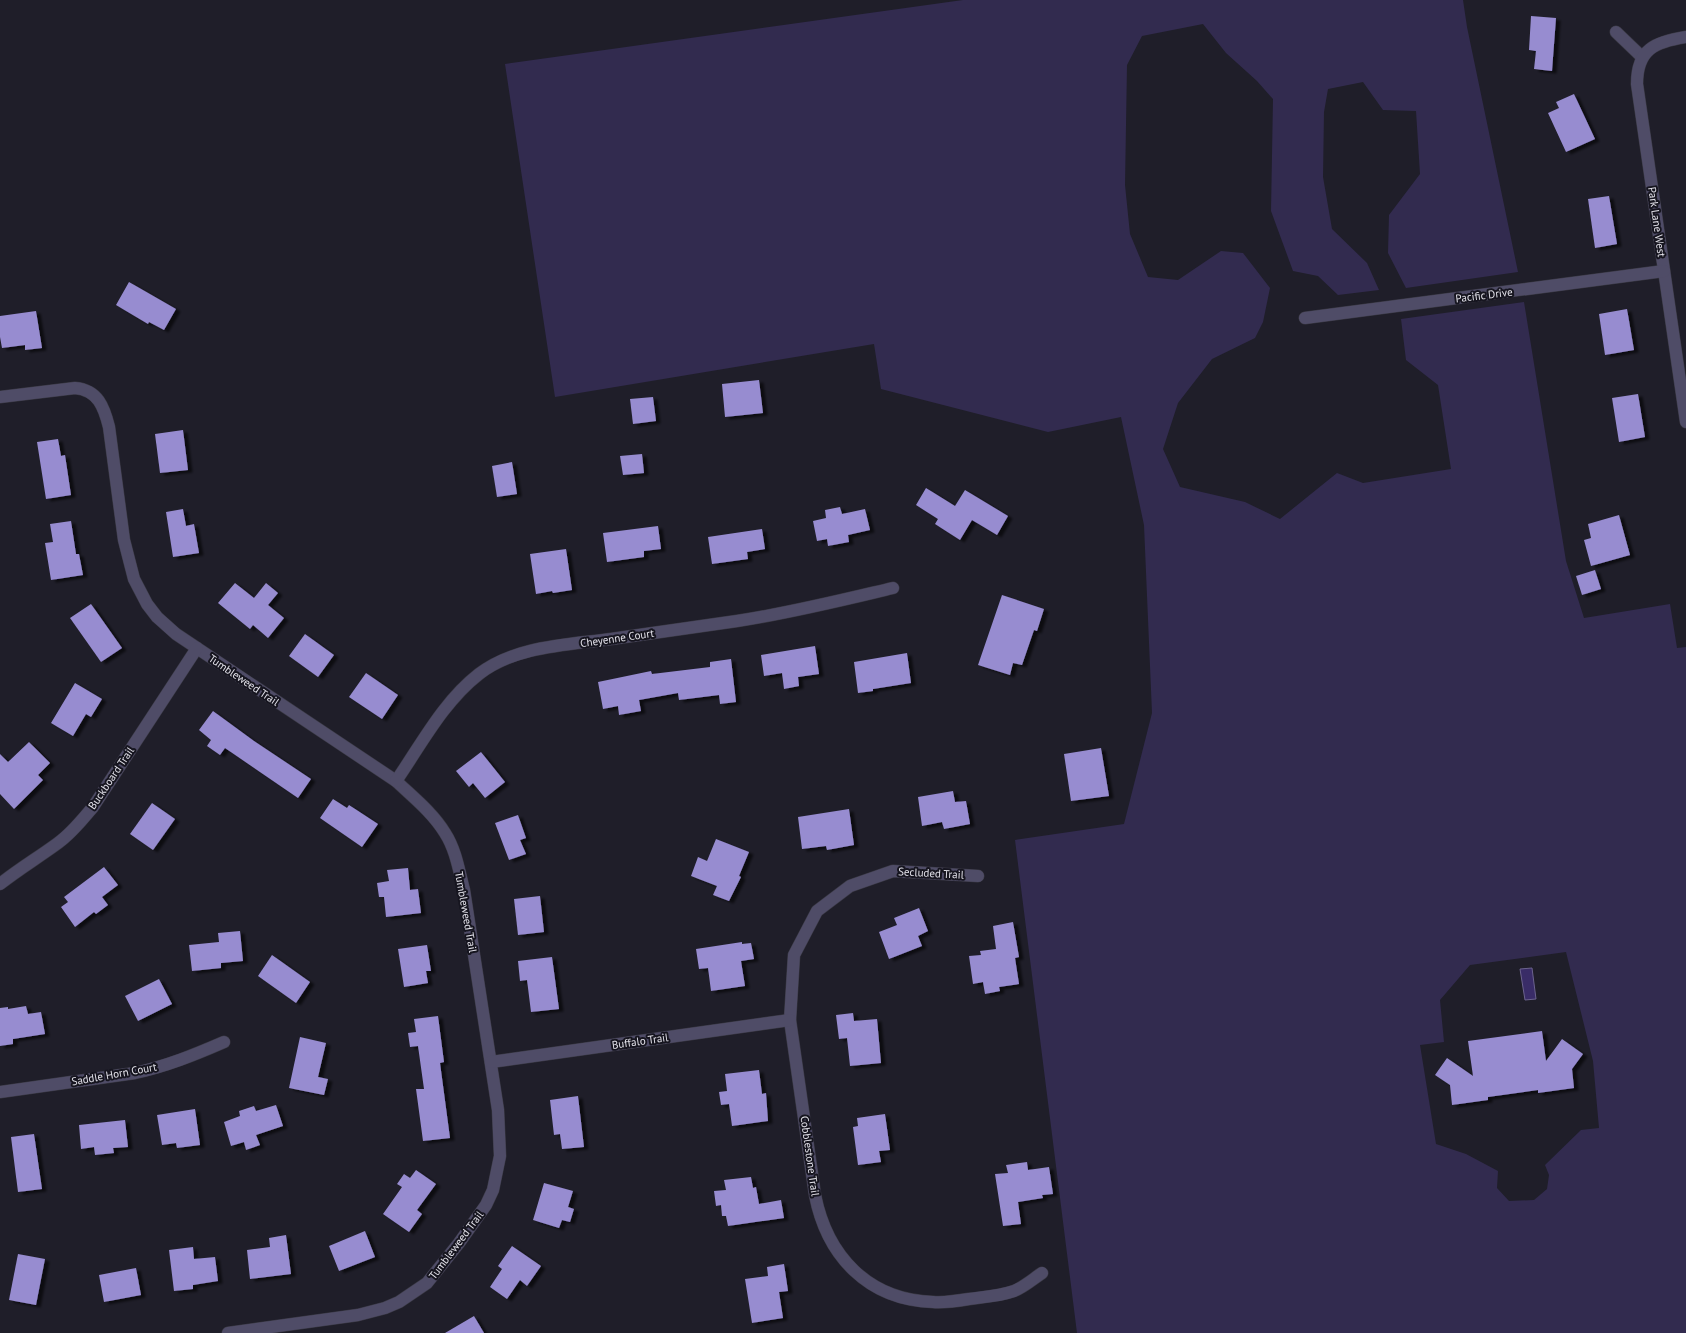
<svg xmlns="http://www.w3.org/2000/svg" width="1686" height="1333" font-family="'PT Sans',sans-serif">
  <defs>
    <filter id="shadow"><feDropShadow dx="4.5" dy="2.5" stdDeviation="1" flood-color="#0009"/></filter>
  </defs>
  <rect width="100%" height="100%" fill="#1f1e29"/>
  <path fill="#322b4f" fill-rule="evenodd" d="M 963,0 L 1463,0 L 1467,27 L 1518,272 L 1406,288 L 1388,253 L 1389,215 L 1420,174 L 1416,111 L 1383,110 L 1363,82 L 1328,89 L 1324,112 L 1323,177 L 1332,229 L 1367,263 L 1379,290 L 1338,295 L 1318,276 L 1293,271 L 1271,211 L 1273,99 L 1257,81 L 1226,53 L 1203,24 L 1142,36 L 1127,65 L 1125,185 L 1130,234 L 1148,277 L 1178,280 L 1221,251 L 1243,253 L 1270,288 L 1263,322 L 1255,338 L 1212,359 L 1178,403 L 1163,449 L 1180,487 L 1245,502 L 1280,519 L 1337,473 L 1363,483 L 1451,469 L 1438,385 L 1406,360 L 1401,319 L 1524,302 L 1566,561 L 1584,618 L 1670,604 L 1677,648 L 1686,647 L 1686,1333 L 1077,1333 L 1015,840 L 1124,824 L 1152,713 L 1144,525 L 1121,417 L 1048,432 L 881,389 L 874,344 L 555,397 L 505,64 ZM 1566,952 L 1593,1061 L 1599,1128 L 1581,1130 L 1545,1165 L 1549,1175 L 1547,1189 L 1534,1200 L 1509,1201 L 1497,1188 L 1498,1171 L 1466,1154 L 1436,1144 L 1420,1045 L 1444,1042 L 1440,1000 L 1470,965 Z"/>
  <path fill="#392c67" stroke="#6c638e" d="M 1532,968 L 1536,999 L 1525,1000 L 1520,969 Z"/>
  <g fill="#978cd0" filter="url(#shadow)">
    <path d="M 1531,16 L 1556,18 L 1552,71 L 1534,69 L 1536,51 L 1529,50 Z"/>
    <path d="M 1574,94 L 1595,139 L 1566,152 L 1548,113 L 1559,108 L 1556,102 Z"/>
    <path d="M 1609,196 L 1617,244 L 1595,248 L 1588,199 Z"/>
    <path d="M 129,282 L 176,309 L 164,330 L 149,322 L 148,324 L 116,305 Z"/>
    <path d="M 1627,309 L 1634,350 L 1605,355 L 1599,314 Z"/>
    <path d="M 36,311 L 42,348 L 25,350 L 25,345 L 2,348 L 0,337 L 0,316 Z"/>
    <path d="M 759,380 L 763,413 L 725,417 L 722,384 Z"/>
    <path d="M 1638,394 L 1645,437 L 1619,442 L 1612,398 Z"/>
    <path d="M 653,397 L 656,421 L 633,424 L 630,399 Z"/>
    <path d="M 183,430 L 188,470 L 160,473 L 155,434 Z"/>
    <path d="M 58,439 L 61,456 L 65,455 L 71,495 L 46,499 L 37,442 Z"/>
    <path d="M 642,454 L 644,473 L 623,475 L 620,456 Z"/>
    <path d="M 512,462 L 517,494 L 497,497 L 492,466 Z"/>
    <path d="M 926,488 L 955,506 L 965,490 L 1008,516 L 997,535 L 972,520 L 960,540 L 935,524 L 938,519 L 916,505 Z"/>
    <path d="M 840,507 L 842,514 L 865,509 L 870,530 L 848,535 L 849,542 L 828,546 L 827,539 L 817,541 L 813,521 L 826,518 L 825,510 Z"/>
    <path d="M 183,509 L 186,526 L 194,524 L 199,553 L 173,557 L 166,512 Z"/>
    <path d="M 1619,515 L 1630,555 L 1591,566 L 1584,540 L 1591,538 L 1588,524 Z"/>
    <path d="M 71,521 L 76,554 L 79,554 L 83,575 L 51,580 L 45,543 L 53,542 L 50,524 Z"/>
    <path d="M 658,526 L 661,549 L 644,551 L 644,557 L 607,562 L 603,533 Z"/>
    <path d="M 762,529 L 765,549 L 747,552 L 748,559 L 712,564 L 708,537 Z"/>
    <path d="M 566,549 L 572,590 L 553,593 L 552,591 L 536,594 L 530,554 Z"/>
    <path d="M 1595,570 L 1601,589 L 1582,595 L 1576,576 Z"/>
    <path d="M 235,583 L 254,598 L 266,583 L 278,593 L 268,605 L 284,618 L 268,638 L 253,625 L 250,629 L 218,603 Z"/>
    <path d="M 1002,595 L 1044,609 L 1037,631 L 1034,630 L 1022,665 L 1013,663 L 1010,675 L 978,665 Z"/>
    <path d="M 91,604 L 122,648 L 101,662 L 70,618 Z"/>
    <path d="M 305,634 L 334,655 L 318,677 L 289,656 Z"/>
    <path d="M 815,646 L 819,674 L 798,677 L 799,686 L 784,689 L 782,673 L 764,676 L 761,655 Z"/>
    <path d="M 907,653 L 911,683 L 873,689 L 873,691 L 858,693 L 854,662 Z"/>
    <path d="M 731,659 L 736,702 L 720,704 L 719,695 L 679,700 L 678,693 L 639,700 L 641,711 L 619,715 L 618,706 L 603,709 L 598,682 L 651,671 L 652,674 L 710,667 L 710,662 Z"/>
    <path d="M 366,673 L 398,695 L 382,719 L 349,697 Z"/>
    <path d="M 75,683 L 102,699 L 91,717 L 86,714 L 73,736 L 51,723 Z"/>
    <path d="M 213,711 L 254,741 L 311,779 L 298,798 L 225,748 L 220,755 L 207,746 L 211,740 L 199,730 Z"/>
    <path d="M 29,742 L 50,763 L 38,775 L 43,780 L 14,809 L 0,794 L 0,754 L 8,762 Z"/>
    <path d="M 1101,748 L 1109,796 L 1071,801 L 1064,754 Z"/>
    <path d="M 481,752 L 505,782 L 485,798 L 473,783 L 469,787 L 456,771 Z"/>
    <path d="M 953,791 L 955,802 L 966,801 L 970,824 L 944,829 L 942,822 L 922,826 L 918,797 Z"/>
    <path d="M 333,799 L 347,808 L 349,805 L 378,824 L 362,847 L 320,818 Z"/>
    <path d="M 152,803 L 175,819 L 153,850 L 130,834 Z"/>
    <path d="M 849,809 L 854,845 L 827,850 L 826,846 L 802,849 L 798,817 Z"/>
    <path d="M 518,815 L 526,838 L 520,840 L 526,854 L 509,860 L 495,823 Z"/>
    <path d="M 716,839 L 749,852 L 739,876 L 741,877 L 729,901 L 713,895 L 717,886 L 691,876 L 698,857 L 707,861 Z"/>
    <path d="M 104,867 L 118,885 L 102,897 L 108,905 L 96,914 L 94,912 L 75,927 L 61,907 L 68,902 L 64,897 Z"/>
    <path d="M 408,868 L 410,890 L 418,889 L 421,913 L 386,917 L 384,897 L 379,897 L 377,883 L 389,881 L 387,870 Z"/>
    <path d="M 540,896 L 544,932 L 518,935 L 514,899 Z"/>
    <path d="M 919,908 L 928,931 L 918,936 L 922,946 L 889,959 L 879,932 L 897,925 L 894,918 Z"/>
    <path d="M 1013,922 L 1019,957 L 1015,958 L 1019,984 L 999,987 L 1000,991 L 985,994 L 983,982 L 973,984 L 969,956 L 981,955 L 980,951 L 996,949 L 993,926 Z"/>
    <path d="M 240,931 L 243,961 L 221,963 L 221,968 L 192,971 L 189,945 L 219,942 L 218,933 Z"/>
    <path d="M 742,942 L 742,944 L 751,943 L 754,959 L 741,961 L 745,986 L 711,991 L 708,968 L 699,969 L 696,949 Z"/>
    <path d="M 427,945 L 431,971 L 426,971 L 428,983 L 404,987 L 398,949 Z"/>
    <path d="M 272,955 L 310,982 L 296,1003 L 258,976 Z"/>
    <path d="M 552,957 L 559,1009 L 531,1012 L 527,980 L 520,981 L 518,961 Z"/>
    <path d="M 159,979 L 172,1004 L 138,1021 L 125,996 Z"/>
    <path d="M 26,1006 L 28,1014 L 41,1012 L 45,1034 L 13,1039 L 13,1044 L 0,1046 L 0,1008 L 8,1007 L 8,1009 Z"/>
    <path d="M 853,1013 L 854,1021 L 877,1019 L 881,1063 L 850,1066 L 847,1038 L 839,1039 L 836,1015 Z"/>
    <path d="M 438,1016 L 444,1062 L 440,1063 L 450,1138 L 423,1141 L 416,1089 L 424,1089 L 418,1046 L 410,1047 L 408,1033 L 416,1032 L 414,1019 Z"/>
    <path d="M 1542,1031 L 1546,1061 L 1562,1039 L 1583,1054 L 1572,1069 L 1574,1088 L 1538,1093 L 1538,1090 L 1488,1097 L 1488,1100 L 1452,1105 L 1450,1085 L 1435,1075 L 1447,1058 L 1473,1076 L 1468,1041 Z"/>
    <path d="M 300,1037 L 326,1043 L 318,1077 L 328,1079 L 324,1095 L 289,1088 Z"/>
    <path d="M 759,1070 L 762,1094 L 766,1093 L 768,1121 L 732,1126 L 729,1104 L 721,1105 L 719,1092 L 727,1091 L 725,1074 Z"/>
    <path d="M 578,1096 L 584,1147 L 562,1149 L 560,1134 L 554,1135 L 550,1100 Z"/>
    <path d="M 276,1105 L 283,1126 L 256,1135 L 260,1145 L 246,1150 L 244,1142 L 231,1146 L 224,1122 L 240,1116 L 239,1111 L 254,1106 L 256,1111 Z"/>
    <path d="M 195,1109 L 200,1145 L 177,1148 L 176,1143 L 162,1145 L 157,1115 Z"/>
    <path d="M 885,1114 L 890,1150 L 879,1151 L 881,1162 L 858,1165 L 853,1127 L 858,1126 L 857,1118 Z"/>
    <path d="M 125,1120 L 128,1147 L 113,1148 L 114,1153 L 95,1155 L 94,1147 L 81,1149 L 79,1125 Z"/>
    <path d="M 34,1134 L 42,1189 L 18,1192 L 11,1137 Z"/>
    <path d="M 1027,1162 L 1028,1170 L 1049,1167 L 1053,1194 L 1042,1195 L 1043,1198 L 1018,1202 L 1021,1224 L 1003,1226 L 995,1174 L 1008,1173 L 1006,1165 Z"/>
    <path d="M 416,1170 L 436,1184 L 417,1210 L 422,1214 L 409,1232 L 383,1214 L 402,1187 L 397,1184 L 404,1174 L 410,1178 Z"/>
    <path d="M 751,1177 L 753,1188 L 756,1187 L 759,1204 L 781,1200 L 784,1218 L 728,1226 L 726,1216 L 722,1216 L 721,1205 L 716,1206 L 714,1191 L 726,1190 L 724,1180 Z"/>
    <path d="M 544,1183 L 573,1191 L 568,1207 L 574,1209 L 570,1222 L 562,1220 L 559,1228 L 533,1220 Z"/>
    <path d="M 365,1231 L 375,1257 L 339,1271 L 329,1246 Z"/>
    <path d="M 286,1235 L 291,1274 L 250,1279 L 247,1250 L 270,1247 L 269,1238 Z"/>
    <path d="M 512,1246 L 541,1266 L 527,1286 L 520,1280 L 507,1299 L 490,1287 L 502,1269 L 498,1266 Z"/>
    <path d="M 193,1247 L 194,1259 L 215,1257 L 218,1281 L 193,1285 L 193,1289 L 174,1291 L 169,1250 Z"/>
    <path d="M 18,1254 L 45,1259 L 36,1305 L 9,1300 Z"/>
    <path d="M 784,1264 L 788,1291 L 779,1292 L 783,1318 L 752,1323 L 745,1279 L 768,1276 L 767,1267 Z"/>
    <path d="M 136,1268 L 141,1295 L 104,1302 L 99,1275 Z"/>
    <path d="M 474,1316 L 484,1333 L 445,1333 Z"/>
  </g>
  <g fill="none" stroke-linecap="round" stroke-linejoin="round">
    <g stroke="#3a3944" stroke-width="13">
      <g id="minor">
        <path d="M 1616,32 L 1642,57"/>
        <path d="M 1686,37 C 1655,42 1637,49 1637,84 L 1686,422"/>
        <path d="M 1305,318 L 1664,271"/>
        <path d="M 0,397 L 75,388 C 98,390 104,407 109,427 L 124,540 L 134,579 L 147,604 L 157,617 L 176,634 L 396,781 C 413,797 433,813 445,833 C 456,850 459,871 464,890 L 498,1110 L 500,1156 L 493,1190 L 486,1205 L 459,1243 L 427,1283 L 399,1302 L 385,1308 L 358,1315 L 228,1333"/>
        <path d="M 396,781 C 421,745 443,702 479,674 C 515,646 567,645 611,639 C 653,633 695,627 737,621 C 790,613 842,600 893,588"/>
        <path d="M 978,876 L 893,871 L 850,886 L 817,911 L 794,955 L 790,1020 L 815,1195 C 827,1256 868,1300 933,1302 C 945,1303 957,1301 969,1299 C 984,1297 1000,1296 1014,1291 C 1024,1287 1033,1279 1042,1273"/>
        <path d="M 0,884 C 19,869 39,857 58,843 C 72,833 82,820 93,807 L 197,648"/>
        <path d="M 491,1062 L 790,1020"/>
        <path d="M 0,1092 L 135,1073 C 167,1066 194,1055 224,1042"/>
      </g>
    </g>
    <use href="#minor" stroke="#4f4c67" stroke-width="12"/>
  </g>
  <g text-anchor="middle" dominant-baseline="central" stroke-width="4" stroke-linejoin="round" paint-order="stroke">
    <g font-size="11" fill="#e3e2ea" stroke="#16151f">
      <text transform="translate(1657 222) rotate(82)">Park Lane West</text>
      <text transform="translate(1484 295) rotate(-7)">Pacific Drive</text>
      <text transform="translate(617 638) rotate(-8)">Cheyenne Court</text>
      <text transform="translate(244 680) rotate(34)">Tumbleweed Trail</text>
      <text transform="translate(111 778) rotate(-56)">Buckboard Trail</text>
      <text transform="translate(931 873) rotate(3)">Secluded Trail</text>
      <text transform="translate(466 912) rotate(80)">Tumbleweed Trail</text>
      <text transform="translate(640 1041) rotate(-8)">Buffalo Trail</text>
      <text transform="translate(114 1074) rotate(-10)">Saddle Horn Court</text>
      <text transform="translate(810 1156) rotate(82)">Cobblestone Trail</text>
      <text transform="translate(456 1245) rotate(-53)">Tumbleweed Trail</text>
    </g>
  </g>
</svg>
